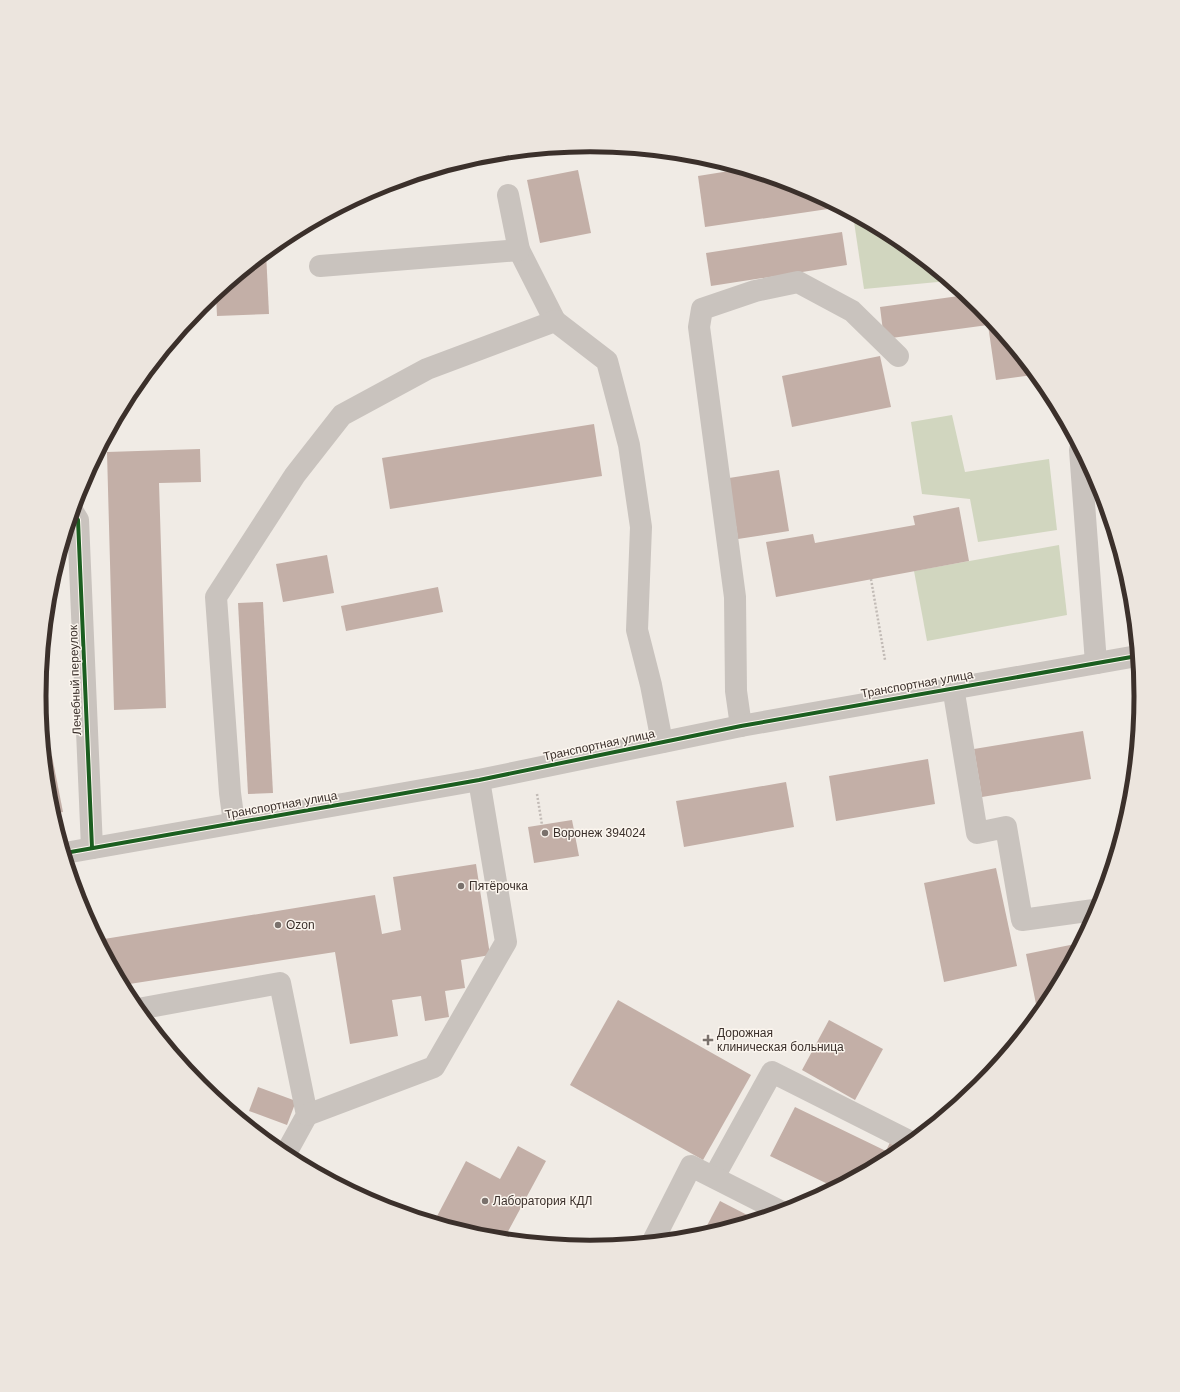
<svg xmlns="http://www.w3.org/2000/svg" width="1180" height="1392" font-family="Arial,sans-serif">
  <rect width="100%" height="100%" fill="#f0ebe5"/>
  <g fill="#d1d6bf">
    <path d="M 853,215 L 896,238 L 948,281 L 864,289 Z"/>
    <path d="M 952,415 L 965,472 L 1049,459 L 1057,530 L 978,542 L 970,499 L 922,494 L 911,422 Z"/>
    <path d="M 1059,545 L 1067,615 L 927,641 L 914,571 Z"/>
  </g>
  <g fill="#c3afa7">
    <path d="M 616,148 L 639,150 L 616,153 Z"/>
    <path d="M 742,169 L 801,187 L 827,201 L 828,209 L 705,227 L 698,176 Z"/>
    <path d="M 578,170 L 591,233 L 540,243 L 527,180 Z"/>
    <path d="M 842,232 L 847,265 L 711,286 L 706,253 Z"/>
    <path d="M 266,252 L 269,314 L 217,316 L 216,294 Z"/>
    <path d="M 966,295 L 980,307 L 1033,371 L 1033,375 L 996,380 L 988,325 L 884,339 L 880,307 Z"/>
    <path d="M 880,356 L 891,407 L 792,427 L 782,376 Z"/>
    <path d="M 594,424 L 602,476 L 390,509 L 382,458 Z"/>
    <path d="M 200,449 L 201,482 L 159,483 L 166,708 L 114,710 L 107,452 Z"/>
    <path d="M 779,470 L 789,531 L 738,539 L 729,478 Z"/>
    <path d="M 959,507 L 969,561 L 776,597 L 766,542 L 813,534 L 815,543 L 915,525 L 913,516 Z"/>
    <path d="M 327,555 L 334,593 L 283,602 L 276,564 Z"/>
    <path d="M 438,587 L 443,612 L 346,631 L 341,606 Z"/>
    <path d="M 263,602 L 273,793 L 248,794 L 238,603 Z"/>
    <path d="M 1083,731 L 1091,779 L 982,797 L 974,749 Z"/>
    <path d="M 52,756 L 63,812 L 53,814 L 50,803 L 45,757 Z"/>
    <path d="M 928,759 L 935,804 L 836,821 L 829,776 Z"/>
    <path d="M 786,782 L 794,827 L 684,847 L 676,801 Z"/>
    <path d="M 572,820 L 579,856 L 534,863 L 528,827 Z"/>
    <path d="M 476,864 L 490,955 L 461,960 L 465,988 L 445,991 L 449,1017 L 425,1021 L 421,996 L 392,1000 L 398,1036 L 350,1044 L 335,952 L 123,985 L 98,940 L 375,895 L 382,934 L 401,930 L 393,877 Z"/>
    <path d="M 996,868 L 1017,966 L 944,982 L 924,883 Z"/>
    <path d="M 1080,943 L 1048,1002 L 1038,1014 L 1026,954 Z"/>
    <path d="M 618,1000 L 751,1075 L 703,1160 L 570,1085 Z"/>
    <path d="M 829,1020 L 883,1049 L 855,1100 L 802,1070 Z"/>
    <path d="M 258,1087 L 296,1101 L 287,1125 L 249,1111 Z"/>
    <path d="M 795,1107 L 886,1151 L 891,1140 L 905,1147 L 896,1154 L 834,1187 L 770,1156 Z"/>
    <path d="M 518,1146 L 546,1161 L 504,1239 L 482,1236 L 434,1222 L 466,1161 L 500,1179 Z"/>
    <path d="M 720,1201 L 755,1219 L 702,1235 Z"/>
  </g>
  <g fill="none" stroke-linecap="round" stroke-linejoin="round">
    <g stroke="#c2bbb6" stroke-width="2.5" stroke-dasharray="2 2" stroke-linecap="butt">
      <path d="M 871,579 L 885,660"/>
      <path d="M 537,794 L 542,825"/>
    </g>
    <g stroke="#c9c3be" stroke-width="22">
      <path d="M 508,195 L 519,250 L 555,321"/>
      <path d="M 320,266 L 519,250"/>
      <path d="M 1080,450 L 1096,663"/>
      <path d="M 73,512 L 78,520 L 92,848"/>
      <path d="M 953,687 L 977,833 L 1006,827 L 1022,920 L 1094,910 L 1097,911"/>
      <path d="M 741,726 L 736,691 L 735,597 L 699,327 L 702,309 L 755,291 L 798,282 L 852,311 L 898,356"/>
      <path d="M 234,823 L 230,793 L 216,597 L 295,475 L 342,415 L 427,369 L 555,321 L 607,361 L 629,445 L 641,527 L 637,630 L 651,685 L 662,742"/>
      <path d="M 65,853 L 479,780 L 741,726 L 1137,656"/>
      <path d="M 138,1009 L 280,983 L 307,1115 L 285,1155"/>
      <path d="M 307,1115 L 434,1067 L 506,942 L 479,780"/>
      <path d="M 714,1177 L 772,1072 L 911,1142"/>
      <path d="M 653,1241 L 691,1166 L 780,1211"/>
    </g>
    <g stroke="#fbf5ee" stroke-width="6">
      <g id="cycleway">
        <path d="M 73,512 L 78,520 L 92,848"/>
        <path d="M 65,853 L 479,780 L 741,726 L 1137,656"/>
      </g>
    </g>
    <use href="#cycleway" stroke="#1b5e20" stroke-width="4"/>
  </g>
  <g fill="#7a716c" stroke="#fbf5ee" stroke-width="1.5">
    <circle cx="545" cy="833" r="4"/>
    <circle cx="461" cy="886" r="4"/>
    <circle cx="278" cy="925" r="4"/>
    <path d="M706 1034h4v4h4v4h-4v4h-4v-4h-4v-4h4z"/>
    <circle cx="485" cy="1201" r="4"/>
  </g>
  <g text-anchor="middle" dominant-baseline="central" stroke-width="3" stroke-linejoin="round" paint-order="stroke">
    <g font-size="12" fill="#3b302b" stroke="#fbf5ee">
      <text transform="translate(75 680) rotate(-92)">Лечебный переулок</text>
      <text transform="translate(917 684) rotate(-10)">Транспортная улица</text>
      <text transform="translate(599 745) rotate(-12)">Транспортная улица</text>
      <text transform="translate(281 805) rotate(-10)">Транспортная улица</text>
    </g>
    <g font-size="12" fill="#3b302b" stroke="#fbf5ee" text-anchor="start">
      <text x="553" y="833">Воронеж 394024</text>
      <text x="469" y="886">Пятёрочка</text>
      <text x="286" y="925">Ozon</text>
      <text x="717" y="1033">Дорожная<tspan x="717" dy="14">клиническая больница</tspan></text>
      <text x="493" y="1201">Лаборатория КДЛ</text>
    </g>
  </g>
  <path d="M0 0H1180V1392H0ZM46 696a544 544 0 1 1 1088 0a544 544 0 1 1-1088 0Z" fill="#ece5de" fill-rule="evenodd"/>
  <path fill="none" stroke="#3b302b" stroke-width="5" d="M46 696a544 544 0 1 1 1088 0a544 544 0 1 1-1088 0Z"/>
</svg>
